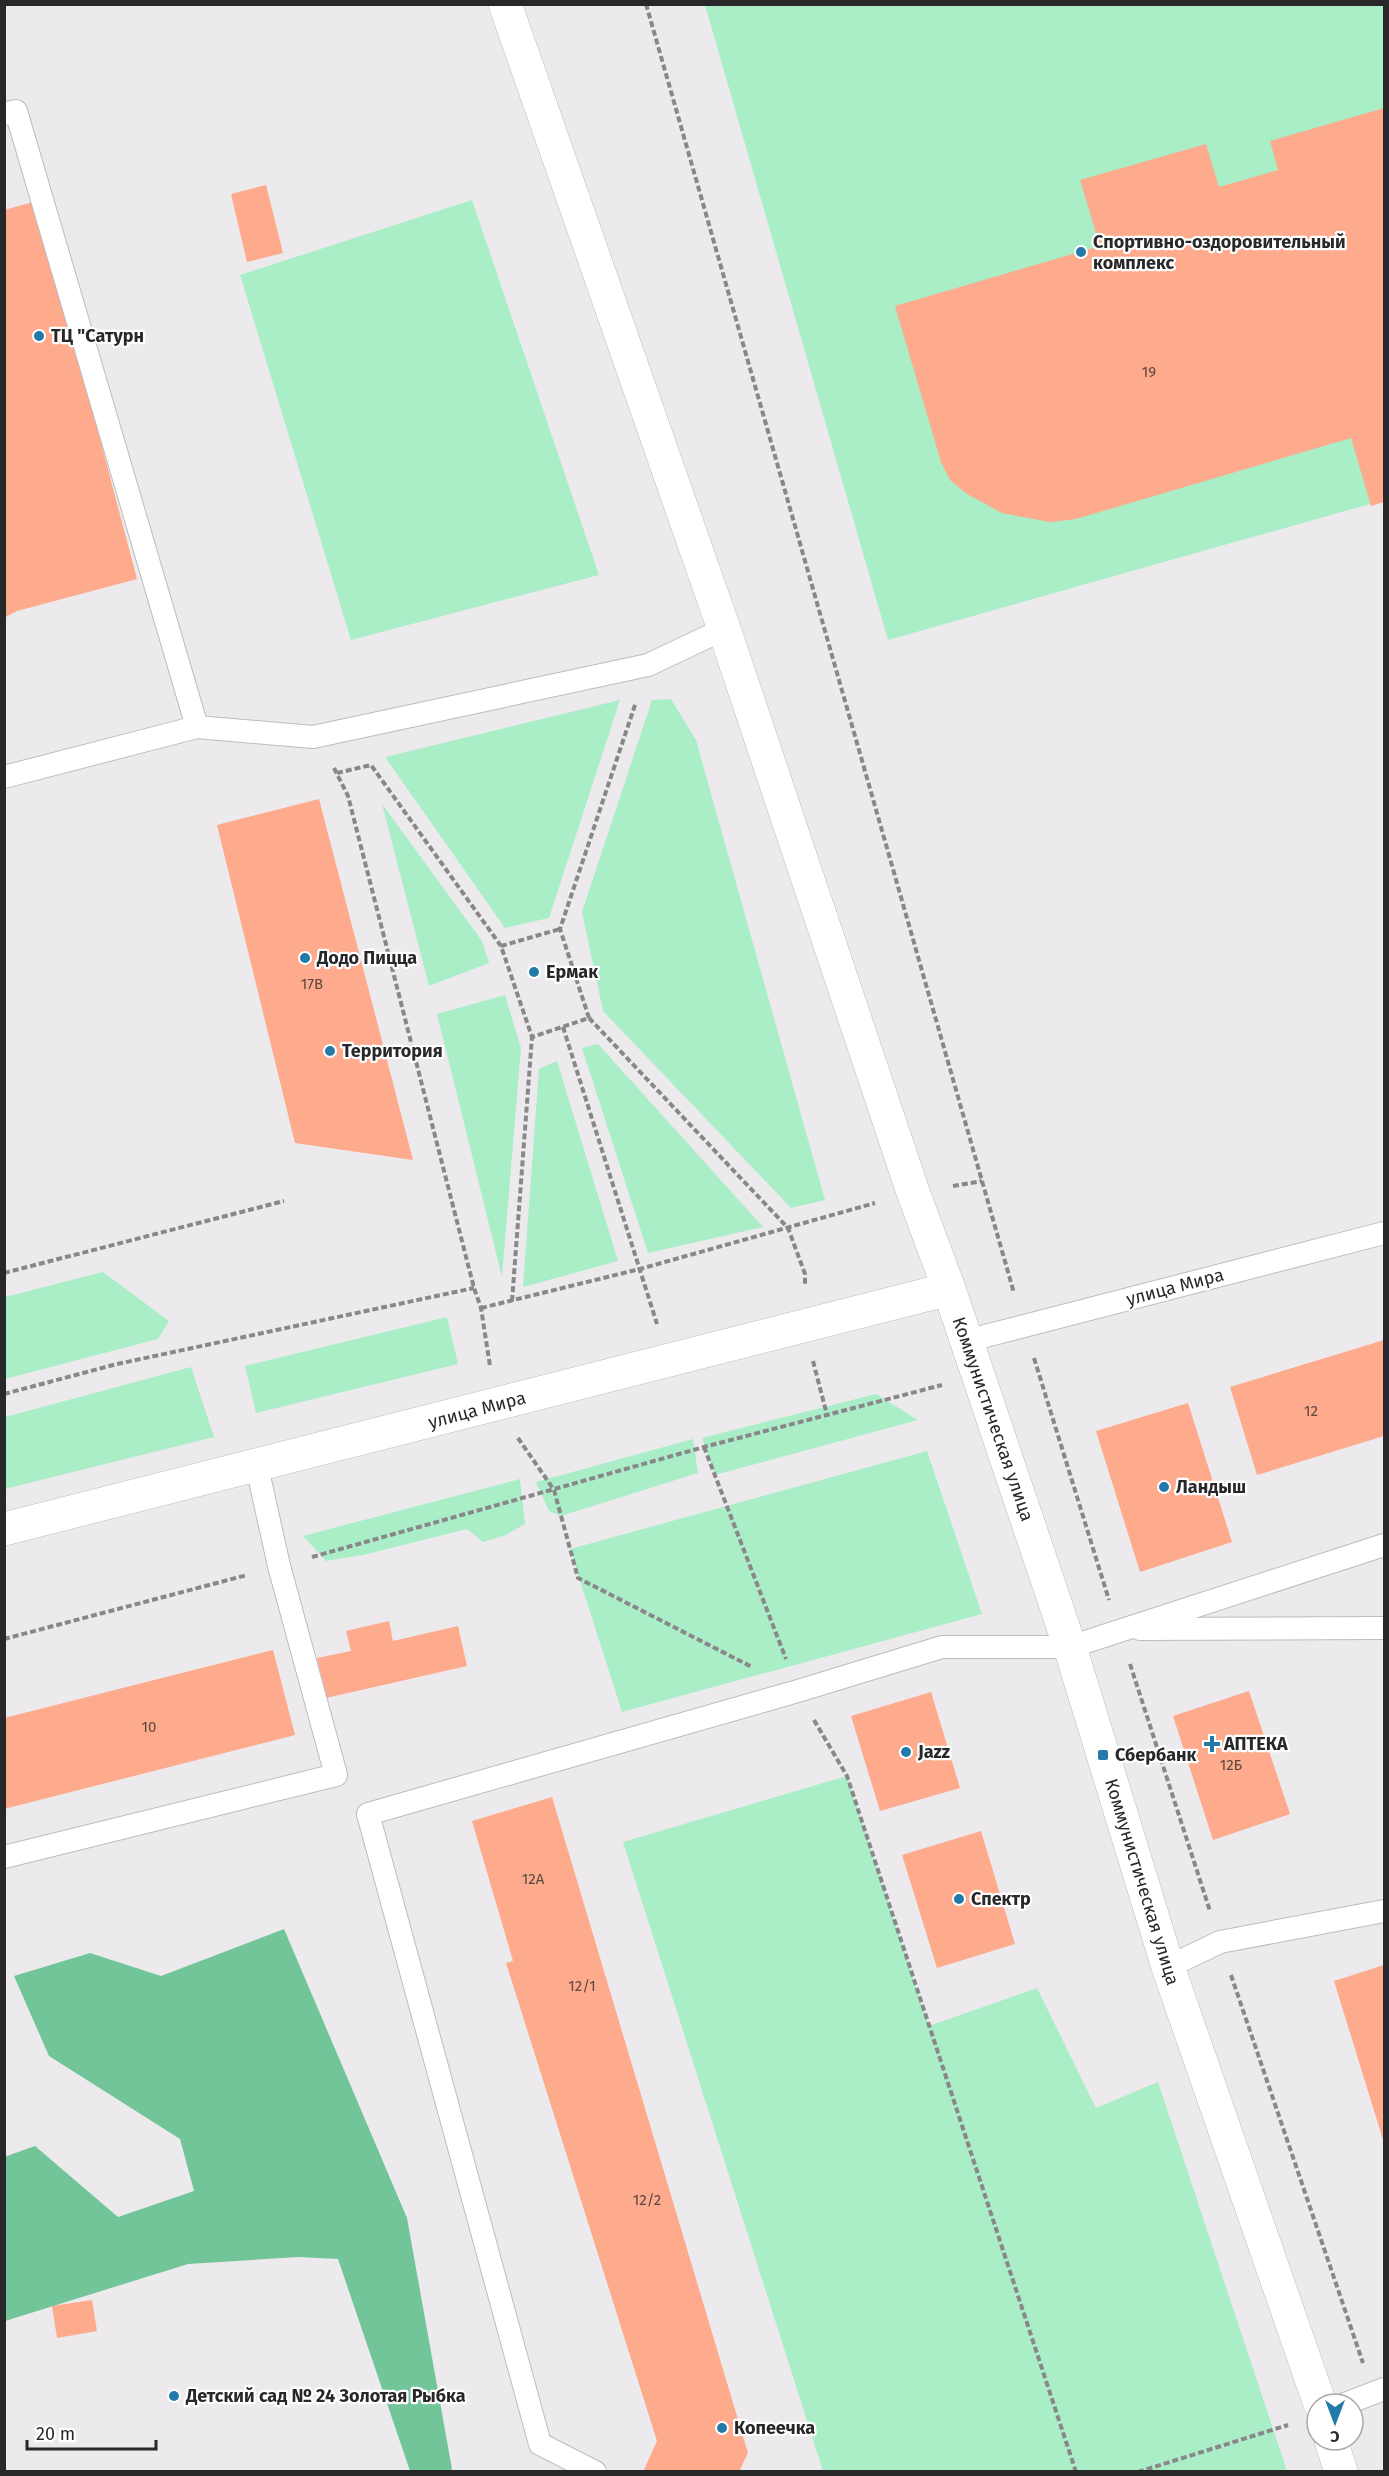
<svg xmlns="http://www.w3.org/2000/svg" width="1389" height="2476" font-family="'Fira Sans',sans-serif">
  <rect width="100%" height="100%" fill="#edeaee"/>
  <g fill="#a9eec7">
    <path d="M 705,5 L 1384,5 L 1384,500 L 888,640 Z"/>
    <path d="M 472,200 L 599,575 L 351,640 L 240,275 Z"/>
    <path d="M 671,699 L 696,740 L 825,1200 L 791,1208 L 603,1011 L 582,912 L 652,700 Z"/>
    <path d="M 620,700 L 549,918 L 505,928 L 385,757 Z"/>
    <path d="M 382,804 L 482,941 L 489,963 L 429,986 Z"/>
    <path d="M 505,995 L 521,1048 L 502,1277 L 437,1014 Z"/>
    <path d="M 598,1044 L 763,1227 L 648,1253 L 582,1048 Z"/>
    <path d="M 557,1061 L 618,1261 L 523,1287 L 539,1069 Z"/>
    <path d="M 103,1272 L 169,1321 L 158,1339 L 5,1379 L 5,1297 Z"/>
    <path d="M 447,1317 L 458,1364 L 256,1413 L 245,1366 Z"/>
    <path d="M 191,1367 L 214,1437 L 5,1489 L 5,1417 Z"/>
    <path d="M 876,1394 L 918,1420 L 715,1475 L 702,1438 Z"/>
    <path d="M 693,1439 L 698,1473 L 561,1516 L 549,1511 L 536,1482 Z"/>
    <path d="M 927,1451 L 982,1614 L 622,1712 L 570,1549 Z"/>
    <path d="M 520,1479 L 525,1524 L 506,1535 L 483,1542 L 467,1529 L 363,1555 L 326,1561 L 303,1536 Z"/>
    <path d="M 847,1776 L 929,2026 L 1037,1988 L 1096,2108 L 1158,2082 L 1287,2471 L 823,2471 L 623,1842 Z"/>
  </g>
  <path fill="#71c598" d="M 284,1929 L 407,2218 L 452,2469 L 447,2472 L 410,2471 L 338,2259 L 298,2257 L 188,2264 L 5,2321 L 4,2157 L 35,2146 L 118,2217 L 194,2191 L 180,2139 L 49,2056 L 14,1976 L 90,1953 L 161,1976 Z"/>
  <g fill="#fdaa8d">
    <path d="M 1384,108 L 1384,502 L 1371,506 L 1351,438 L 1076,519 L 1050,522 L 1002,513 L 967,494 L 950,480 L 941,462 L 895,306 L 1100,246 L 1080,180 L 1206,144 L 1219,187 L 1278,170 L 1270,141 Z"/>
    <path d="M 266,185 L 283,253 L 247,262 L 231,194 Z"/>
    <path d="M 37,201 L 137,579 L 17,611 L 4,618 L 4,210 Z"/>
    <path d="M 319,799 L 413,1160 L 295,1143 L 217,825 Z"/>
    <path d="M 1384,1340 L 1384,1436 L 1257,1475 L 1230,1387 Z"/>
    <path d="M 1188,1403 L 1232,1542 L 1140,1572 L 1096,1431 Z"/>
    <path d="M 389,1621 L 393,1641 L 458,1626 L 467,1666 L 326,1698 L 317,1658 L 351,1651 L 346,1631 Z"/>
    <path d="M 273,1650 L 295,1735 L 4,1809 L 4,1718 Z"/>
    <path d="M 1249,1691 L 1290,1814 L 1213,1840 L 1173,1716 Z"/>
    <path d="M 931,1692 L 960,1788 L 880,1811 L 851,1716 Z"/>
    <path d="M 552,1797 L 748,2453 L 739,2472 L 643,2472 L 657,2441 L 506,1963 L 513,1961 L 472,1821 Z"/>
    <path d="M 981,1831 L 1015,1944 L 937,1968 L 902,1855 Z"/>
    <path d="M 1384,1965 L 1384,2143 L 1334,1981 Z"/>
    <path d="M 92,2300 L 97,2331 L 57,2338 L 52,2306 Z"/>
  </g>
  <g fill="none" stroke-linecap="round" stroke-linejoin="round">
    <g stroke="#bebbbf" stroke-width="24">
      <g id="service">
        <path d="M 4,114 L 16,111 L 197,727"/>
        <path d="M 4,777 L 197,727 L 313,737 L 648,665 L 724,629"/>
        <path d="M 966,1341 L 1384,1233"/>
        <path d="M 1140,1629 L 1384,1628"/>
        <path d="M 4,1857 L 336,1775 L 279,1566 L 257,1467"/>
        <path d="M 1168,1967 L 1220,1942 L 1384,1911"/>
        <path d="M 1345,2404 L 1384,2389"/>
        <path d="M 595,2472 L 540,2444 L 368,1814 L 798,1691 L 942,1647 L 1070,1647 L 1384,1545"/>
      </g>
    </g>
    <g stroke="#bebbbf" stroke-width="34">
      <path id="minor" d="M 505,4 L 724,629 L 913,1192 L 949,1289"/>
    </g>
    <g stroke="#bebbbf" stroke-width="34">
      <g id="tertiary">
        <path d="M 4,1529 C 320,1451 634,1367 949,1289 L 1070,1647 L 1168,1967 L 1320,2404"/>
        <path d="M 1331,2440 L 1341,2472"/>
      </g>
    </g>
    <g stroke="#89878a" stroke-width="4" stroke-dasharray="6 3" stroke-linecap="butt">
      <path d="M 646,4 L 1014,1293"/>
      <path d="M 334,768 L 348,796 L 474,1288 L 481,1308 L 490,1366"/>
      <path d="M 337,773 L 371,765 L 501,946 L 532,1037 L 589,1018 L 560,929 L 636,702"/>
      <path d="M 501,946 L 560,929"/>
      <path d="M 589,1018 L 788,1228 L 805,1274 L 805,1286"/>
      <path d="M 563,1027 L 657,1324"/>
      <path d="M 953,1186 L 982,1181"/>
      <path d="M 4,1273 L 284,1201"/>
      <path d="M 512,1301 L 532,1037"/>
      <path d="M 481,1308 L 640,1269 L 875,1203"/>
      <path d="M 1034,1358 L 1109,1600"/>
      <path d="M 813,1361 L 827,1415"/>
      <path d="M 4,1394 L 117,1364 L 474,1288"/>
      <path d="M 518,1438 L 554,1490 L 578,1578 L 752,1667"/>
      <path d="M 704,1447 L 786,1659"/>
      <path d="M 312,1557 L 704,1447 L 942,1385"/>
      <path d="M 4,1639 L 247,1575"/>
      <path d="M 1130,1664 L 1210,1911"/>
      <path d="M 814,1720 L 847,1776 L 1076,2472"/>
      <path d="M 1231,1975 L 1363,2363"/>
      <path d="M 1138,2472 L 1288,2425"/>
    </g>
    <use href="#service" stroke="#fff" stroke-width="22"/>
    <use href="#minor" stroke="#fff" stroke-width="33"/>
    <use href="#tertiary" stroke="#fff" stroke-width="33"/>
  </g>
  <g fill="#227aa9" stroke="#fff" stroke-width="2">
    <circle cx="1081" cy="252" r="6"/>
    <circle cx="39" cy="336" r="6"/>
    <circle cx="305" cy="958" r="6"/>
    <circle cx="534" cy="972" r="6"/>
    <circle cx="330" cy="1051" r="6"/>
    <circle cx="1164" cy="1487" r="6"/>
    <path d="M1209 1735h6v6h6v6h-6v6h-6v-6h-6v-6h6z"/>
    <circle cx="906" cy="1752" r="6"/>
    <rect x="1097" y="1749" width="12" height="12" rx="3"/>
    <circle cx="959" cy="1899" r="6"/>
    <circle cx="174" cy="2396" r="6"/>
    <circle cx="722" cy="2428" r="6"/>
  </g>
  <g text-anchor="middle" dominant-baseline="central" stroke-width="4.5" stroke-linejoin="round" paint-order="stroke">
    <g font-size="15" fill="#5d4842">
      <text x="1149" y="372">19</text>
      <text x="312" y="984">17В</text>
      <text x="1311" y="1411">12</text>
      <text x="149" y="1727">10</text>
      <text x="1231" y="1765">12Б</text>
      <text x="533" y="1879">12А</text>
      <text x="582" y="1986">12/1</text>
      <text x="647" y="2200">12/2</text>
    </g>
    <g font-size="18" font-weight="bold" fill="#282729" stroke="#fff" text-anchor="start">
      <text x="1093" y="242">Спортивно-оздоровительный<tspan x="1093" dy="21">комплекс</tspan></text>
      <text x="51" y="336">ТЦ "Сатурн</text>
      <text x="317" y="958">Додо Пицца</text>
      <text x="546" y="972">Ермак</text>
      <text x="342" y="1051">Территория</text>
      <text x="1176" y="1487">Ландыш</text>
      <text x="1224" y="1744">АПТЕКА</text>
      <text x="918" y="1752">Jazz</text>
      <text x="1115" y="1755">Сбербанк</text>
      <text x="971" y="1899">Спектр</text>
      <text x="186" y="2396">Детский сад № 24 Золотая Рыбка</text>
      <text x="734" y="2428">Копеечка</text>
    </g>
    <g font-size="18" fill="#282729" stroke="#fff">
      <text transform="translate(1175 1287) rotate(-15)">улица Мира</text>
      <text transform="translate(477 1410) rotate(-15)">улица Мира</text>
      <text transform="translate(993 1419) rotate(71)">Коммунистическая улица</text>
      <text transform="translate(1142 1882) rotate(73)">Коммунистическая улица</text>
    </g>
  </g>
  <rect width="1389" height="2476" fill="none" stroke="#282729" stroke-width="12"/>
  <g transform="translate(1335 2422) rotate(180)"><circle r="28" fill="#ffffff" stroke="#a9a9a9" stroke-width="1.5"/>
  <path d="M0-4.5L10 22L0 15L-10 22Z" fill="#227aa9"/>
  <text y="-9" font-size="16" font-weight="bold" text-anchor="middle" fill="#282729">С</text>
  </g>
  <path d="M27 2440v9h129v-9" fill="none" stroke="#282729" stroke-width="3"/>
  <text x="36" y="2440" font-size="18" fill="#282729" stroke="#ffffff" stroke-width="4.5" paint-order="stroke">20 m</text>
</svg>
